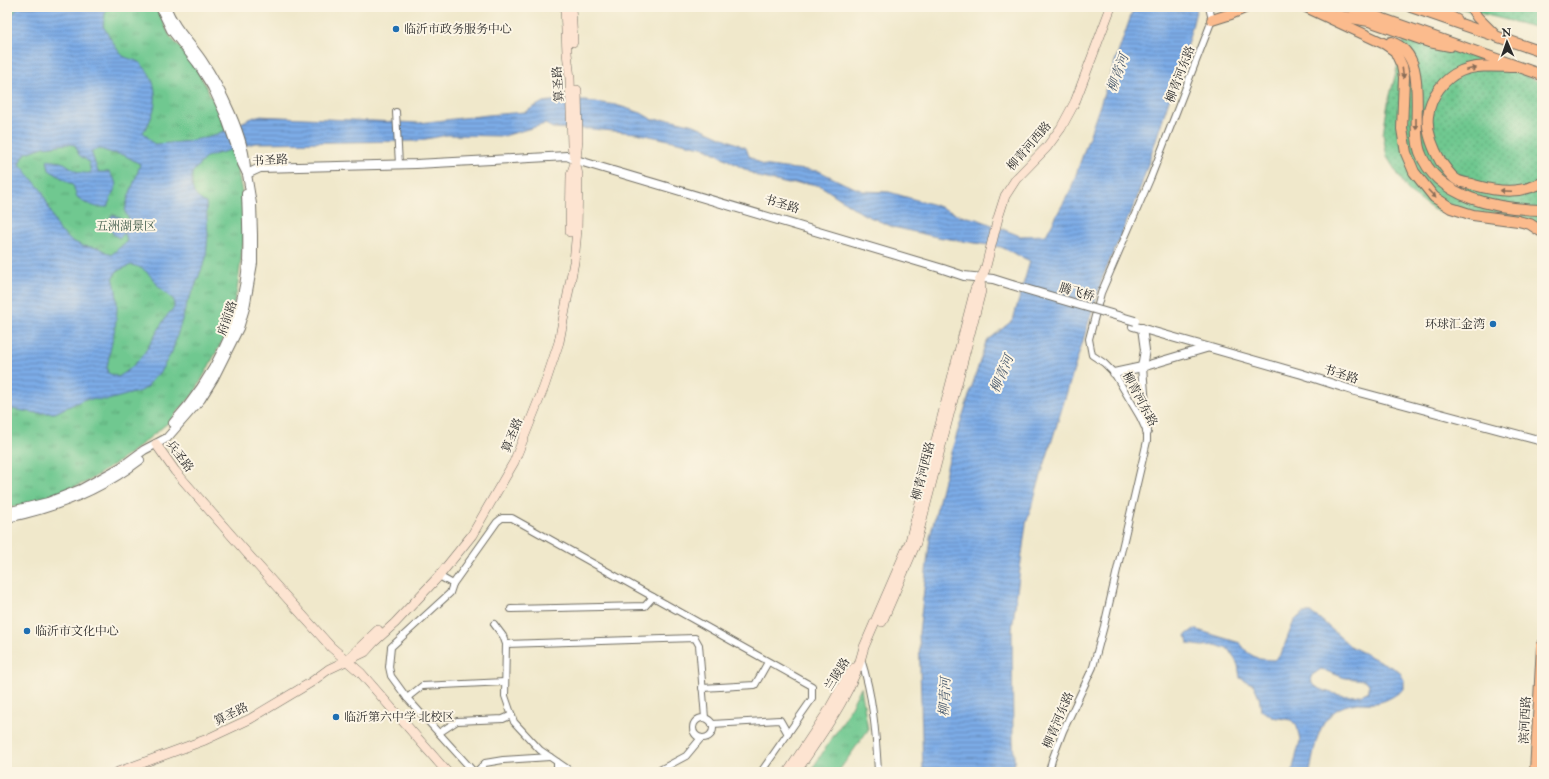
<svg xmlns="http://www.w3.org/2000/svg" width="1549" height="779" font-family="'IM FELL Great Primer','Noto Serif SC',serif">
  <defs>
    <pattern id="grass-dots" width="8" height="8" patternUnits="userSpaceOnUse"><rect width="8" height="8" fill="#6fc890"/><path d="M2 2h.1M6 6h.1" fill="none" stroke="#5ba376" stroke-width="1.8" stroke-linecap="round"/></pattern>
    <pattern id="park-tufts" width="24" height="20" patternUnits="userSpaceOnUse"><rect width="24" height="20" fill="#6fc890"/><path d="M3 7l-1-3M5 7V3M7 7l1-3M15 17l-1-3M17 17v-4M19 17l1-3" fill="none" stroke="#5ba376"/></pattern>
    <pattern id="water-rules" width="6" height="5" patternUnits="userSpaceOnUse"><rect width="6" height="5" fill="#7cabe6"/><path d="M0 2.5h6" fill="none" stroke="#668bbb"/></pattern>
  </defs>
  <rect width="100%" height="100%" fill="#fcf5e5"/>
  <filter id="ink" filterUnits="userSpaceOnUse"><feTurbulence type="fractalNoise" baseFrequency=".025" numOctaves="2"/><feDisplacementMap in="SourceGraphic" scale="8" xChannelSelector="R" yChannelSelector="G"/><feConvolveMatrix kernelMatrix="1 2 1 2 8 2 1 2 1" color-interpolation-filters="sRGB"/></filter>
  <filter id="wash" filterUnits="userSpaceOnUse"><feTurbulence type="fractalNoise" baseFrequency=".012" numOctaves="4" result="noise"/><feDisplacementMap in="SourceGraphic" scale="16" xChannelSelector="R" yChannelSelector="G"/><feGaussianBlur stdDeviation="0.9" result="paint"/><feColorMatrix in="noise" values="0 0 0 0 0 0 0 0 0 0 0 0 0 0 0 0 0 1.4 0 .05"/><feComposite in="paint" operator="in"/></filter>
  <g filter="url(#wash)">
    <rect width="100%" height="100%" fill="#f0e8cb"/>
    <g fill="url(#grass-dots)" stroke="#4d7a5e">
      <path d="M 1455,7 L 1542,7 L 1542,29 Z"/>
      <path d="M 1405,37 L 1502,66 L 1542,83 L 1542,236 L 1534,227 L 1488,221 L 1434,210 L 1409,192 L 1387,157 L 1383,134 L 1388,103 Z"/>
    </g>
    <g fill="url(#park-tufts)" stroke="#4d7a5e">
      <path d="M 7,7 L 156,7 L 170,36 L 196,67 L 222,118 L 235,155 L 243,198 L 245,229 L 237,291 L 224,338 L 195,392 L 169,422 L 127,456 L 87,482 L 34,503 L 7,508 Z"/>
      <path d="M 861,687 L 868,730 L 838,772 L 810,772 L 844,720 Z"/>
    </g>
    <g fill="url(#water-rules)" stroke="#546b88" fill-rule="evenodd">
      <path d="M 18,7 L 106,7 L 103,26 C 109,35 114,46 121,54 C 126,60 136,58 142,65 C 161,83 158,113 143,132 L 154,144 C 176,143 196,141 217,134 C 230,129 243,121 257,116 L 419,123 L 488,115 L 525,112 L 543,102 L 558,100 L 586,101 L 616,105 L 641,113 L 653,120 L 669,119 L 694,125 L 746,148 L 749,156 L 763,165 L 784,168 L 819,171 L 845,184 L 863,191 L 889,192 L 913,199 L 935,205 L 961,216 L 977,219 L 1020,236 L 1046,235 L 1071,189 L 1134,7 L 1197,7 L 1190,35 L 1137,198 L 1103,276 L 1026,524 L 1012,629 L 1013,741 L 1015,772 L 923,772 L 919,633 L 930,537 L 949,459 L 986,342 L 1013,320 L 1030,261 L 1001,247 L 937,237 L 893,227 L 863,214 L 821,186 L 807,183 L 788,184 L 759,177 L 706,148 L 636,133 L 592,129 L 553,128 L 545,124 L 504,136 L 447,135 L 416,141 L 255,143 L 206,157 L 192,173 C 192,188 191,195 206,203 L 208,235 L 206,258 L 193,291 L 188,300 L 172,352 L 160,372 L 150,382 L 148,387 L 141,391 L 108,400 L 85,399 L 55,413 L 36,413 L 11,409 L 7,408 L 7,23 ZM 67,144 L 75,145 L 79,155 L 89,162 L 91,173 C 75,174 76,170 64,163 C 59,161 52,161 47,160 L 49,170 L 73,185 L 77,197 L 85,203 L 97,207 L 107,207 L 117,184 L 109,172 L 98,172 L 91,151 L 100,149 L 112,153 L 124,155 L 140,164 C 136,181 127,195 125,212 L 130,221 L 125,223 L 120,217 L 112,215 L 108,224 L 113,234 L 119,238 L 125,233 L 127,241 L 111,255 L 99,248 L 83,246 L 70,240 L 58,229 L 42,191 L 19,163 L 26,153 L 43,147 ZM 131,265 C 150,268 152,281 164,292 C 167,295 171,297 174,300 L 174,308 C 164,317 163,323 156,334 C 147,350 135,368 118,377 L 108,373 L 107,368 C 112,335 123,312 113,277 L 117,271 Z"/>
      <path d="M 1303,613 L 1311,613 L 1320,619 L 1350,646 L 1399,671 L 1404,680 L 1404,689 C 1397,694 1389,700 1380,702 C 1373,704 1365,703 1358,703 C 1319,707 1316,741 1310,772 L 1292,772 L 1300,741 L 1297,726 L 1291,720 L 1272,717 L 1261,710 L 1259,697 L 1254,685 L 1240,678 L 1238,665 L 1230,650 L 1216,645 L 1202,646 L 1188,644 L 1186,635 L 1194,629 L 1240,643 L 1248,653 L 1259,659 L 1274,660 L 1281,654 L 1294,621 ZM 1321,669 L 1345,678 L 1365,680 L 1369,684 L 1369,691 C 1353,701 1326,694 1312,684 L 1311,676 Z"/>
    </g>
  </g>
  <g filter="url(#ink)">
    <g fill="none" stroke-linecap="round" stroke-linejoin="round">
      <g stroke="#706d63" stroke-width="8">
        <g id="minor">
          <path d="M 396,112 L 399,164"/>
          <path d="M 439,576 L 453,584 L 497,522 L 502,518 L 512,518 L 812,686 L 812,699 L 761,772"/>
          <path d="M 453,584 L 450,593 L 391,647 L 389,667 L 391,676 L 407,698 L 474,772"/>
          <path d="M 511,609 L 645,606 L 653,597"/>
          <path d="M 494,624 L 503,636 L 506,644 L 505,696 L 514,722 L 540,750 L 572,772"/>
          <path d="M 506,644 L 695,638 L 699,645 L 705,718"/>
          <path d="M 861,659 C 873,696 876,733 878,772"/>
          <path d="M 702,688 L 755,685 L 768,662"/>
          <path d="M 407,698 L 422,686 L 505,682"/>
          <circle cx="703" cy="728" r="10"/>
          <path d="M 712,724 L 780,720 L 788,734"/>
          <path d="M 439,733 L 457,721 L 503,719 L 512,715"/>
          <path d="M 557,762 L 557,772"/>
          <path d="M 476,772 L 485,763 L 503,760 L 550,757"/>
          <path d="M 656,772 L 686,756 L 701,738"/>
          <path d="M 1049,772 L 1052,760 L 1063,731 L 1093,667 L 1104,626 L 1147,441 L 1147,432 L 1140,417 L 1114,373 L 1104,363 L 1092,355 L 1089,339 L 1101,293 L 1151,177 L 1212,20 L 1209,7"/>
        </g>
      </g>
      <g stroke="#706d63" stroke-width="10">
        <g id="tertiary">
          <path d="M 166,7 C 175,29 189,41 202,60 C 220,87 246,138 246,171"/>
          <path d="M 247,174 L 260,168 L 416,164 L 567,156 L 576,160 L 943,269 L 964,276 L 993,279 L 1012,285"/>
          <path d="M 1133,326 L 1302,374 L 1355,391 L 1542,441"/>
          <path d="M 1142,328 L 1145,350 L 1142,367 L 1147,432"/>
          <path d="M 1114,373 L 1142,367 L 1206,348"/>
          <path d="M 173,423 C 213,379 243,321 247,262 C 248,239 247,217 246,194"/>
          <path d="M 7,512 L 48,502 L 81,489 L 121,467 L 144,450 L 167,438 L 201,399 L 214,378 L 239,328 L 245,308 L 253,263 L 253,235 L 252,204 L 247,174 L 242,164 L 224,113 L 212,87 L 197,63 L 171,30 L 160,7"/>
          <path d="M 7,518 C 56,508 101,490 140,460"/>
        </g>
      </g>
      <g stroke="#706d63" stroke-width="10">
        <g id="secondary">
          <path d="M 571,7 L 573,42"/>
          <path d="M 570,232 L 571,175 L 576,160 L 578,139 L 577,90"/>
          <path d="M 156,444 L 175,471 L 253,560 L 331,647 L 361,673 L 447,772"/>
          <path d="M 882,622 L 916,543 L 981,291 L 980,280"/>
          <path d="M 350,657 L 378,630"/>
          <path d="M 118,772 L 205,740 L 250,719 L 310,683 L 329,669 L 365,652 L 374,642 L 395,623 L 439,576 L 472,535 L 488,507 L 514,462 L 544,387 L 559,342 L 574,262 L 577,230 L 578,175 L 572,146 L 570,78 L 567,53 L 565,7"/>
          <path d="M 788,772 L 827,713 L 846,679 L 854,668"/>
          <path d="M 796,772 C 822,733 853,693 864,647 L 910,541 L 975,289 L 985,270 L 998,218 L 1005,196 L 1016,179 L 1047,147 L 1061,128 L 1075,102 L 1111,7"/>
        </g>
      </g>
      <g stroke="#706d63" stroke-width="12">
        <g id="primary">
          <path d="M 1306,7 L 1385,44 L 1395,51 L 1402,66 L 1404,77 L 1402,129 L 1406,153 L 1414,172 L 1434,197 L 1451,208 L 1473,215 L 1518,221 L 1530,224 L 1542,232"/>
          <path d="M 1429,7 L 1440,11 L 1457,20"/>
          <path d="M 1328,14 L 1369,21 L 1429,42 L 1450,46"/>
          <path d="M 1212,20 L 1231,14 L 1247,7"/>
          <path d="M 1391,42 C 1432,56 1409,120 1420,152 C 1437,199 1499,209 1542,210"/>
          <path d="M 1535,772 L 1542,645"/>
        </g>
      </g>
      <g stroke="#706d63" stroke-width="12">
        <g id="trunk">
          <path d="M 1349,7 L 1542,75"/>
          <path d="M 1411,7 L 1542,52"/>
          <path d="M 1471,7 L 1477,17 L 1494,34"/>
          <path d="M 1518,67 C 1500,67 1479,64 1461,71 C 1444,78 1430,97 1428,116 C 1426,132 1433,148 1441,162 C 1445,167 1451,177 1457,180 C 1462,183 1469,183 1474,185 C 1499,192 1518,194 1542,183"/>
        </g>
      </g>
      <use href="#minor" stroke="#fff" stroke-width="6"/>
      <use href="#tertiary" stroke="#fff" stroke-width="8"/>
      <use href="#secondary" stroke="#fde4d1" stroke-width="9"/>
      <use href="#primary" stroke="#fbbb8d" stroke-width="10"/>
      <use href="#trunk" stroke="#fbbb8d" stroke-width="10"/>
      <g stroke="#706d63" stroke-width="10" stroke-linecap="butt">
        <path id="tertiary-bridge" d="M 1012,285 L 1135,321"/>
      </g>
      <use href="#tertiary-bridge" stroke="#fff" stroke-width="8"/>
    </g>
    <defs><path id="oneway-solid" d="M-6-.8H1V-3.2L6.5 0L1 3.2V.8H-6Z"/></defs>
    <g fill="#896c57">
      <use href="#oneway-solid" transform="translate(1471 69) rotate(-12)"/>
      <use href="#oneway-solid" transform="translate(1403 73) rotate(82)"/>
      <use href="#oneway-solid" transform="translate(1416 124) rotate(90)"/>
      <use href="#oneway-solid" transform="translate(1505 191) rotate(-177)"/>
      <use href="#oneway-solid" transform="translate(1432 194) rotate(46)"/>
    </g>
  </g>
  <g fill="#1f6fb2" stroke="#fcf5e5" stroke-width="1.5">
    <circle cx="396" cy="29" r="4"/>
    <circle cx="1493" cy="324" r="4"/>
    <circle cx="27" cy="631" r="4"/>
    <circle cx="336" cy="717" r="4"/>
  </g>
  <g text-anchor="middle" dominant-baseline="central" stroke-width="4" stroke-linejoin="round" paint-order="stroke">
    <g font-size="12" fill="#2b2b2b" stroke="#fcf5e5" text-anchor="start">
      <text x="404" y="29">临沂市政务服务中心</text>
      <text x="1485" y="324" text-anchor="end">环球汇金湾</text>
      <text x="35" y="631">临沂市文化中心</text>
      <text x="344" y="717">临沂第六中学 北校区</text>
    </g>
    <g font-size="12" fill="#2b2b2b" stroke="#fcf5e5">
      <text transform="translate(1180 74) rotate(-69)">柳青河东路</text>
      <text transform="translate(558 84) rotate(-94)">算圣路</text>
      <text transform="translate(1029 146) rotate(-49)">柳青河西路</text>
      <text transform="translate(270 160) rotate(-3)">书圣路</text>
      <text transform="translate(782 204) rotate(17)">书圣路</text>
      <text transform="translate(1077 292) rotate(16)">腾飞桥</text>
      <text transform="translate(227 318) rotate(-71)">府前路</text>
      <text transform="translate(1341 374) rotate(18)">书圣路</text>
      <text transform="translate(1140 399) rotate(62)">柳青河东路</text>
      <text transform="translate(512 435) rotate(-68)">算圣路</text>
      <text transform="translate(180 456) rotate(53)">兵圣路</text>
      <text transform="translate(923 471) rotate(-76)">柳青河西路</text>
      <text transform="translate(837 674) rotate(-58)">兰陵路</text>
      <text transform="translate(231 714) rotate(-26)">算圣路</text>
      <text transform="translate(1058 720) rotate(-67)">柳青河东路</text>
      <text transform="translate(1525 720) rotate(-87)">滨河西路</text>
    </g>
    <g font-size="12" fill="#3f5a49" stroke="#fcf5e5">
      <text x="126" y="226">五洲湖景区</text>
    </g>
    <g font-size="13" font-style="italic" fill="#47586c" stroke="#fcf5e5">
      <text transform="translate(1118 73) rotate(-70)">柳青河</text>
      <text transform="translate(1002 374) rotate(-67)">柳青河</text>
      <text transform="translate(945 697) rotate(-87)">柳青河</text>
    </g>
  </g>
  <rect width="1549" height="779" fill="none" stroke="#fcf5e5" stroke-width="24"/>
  <g transform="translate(1507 42) rotate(358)" stroke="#fcf5e5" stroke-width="3" paint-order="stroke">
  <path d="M0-3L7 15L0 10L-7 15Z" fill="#2b2b2b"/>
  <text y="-6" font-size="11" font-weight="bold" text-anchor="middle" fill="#2b2b2b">N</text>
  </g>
</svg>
